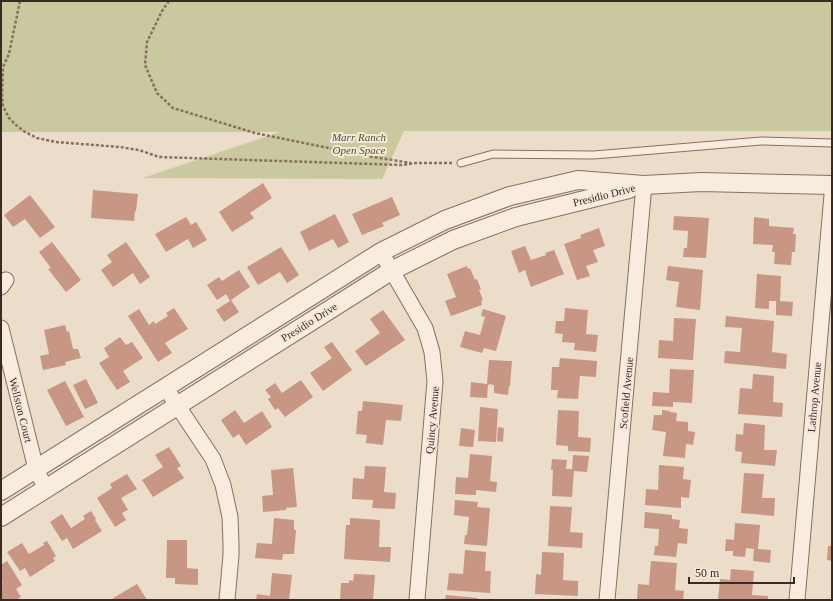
<svg xmlns="http://www.w3.org/2000/svg" width="833" height="601" font-family="Georgia,serif">
  <rect width="100%" height="100%" fill="#ecddcb"/>
  <path fill="#cac89f" d="M 1,1 L 832,1 L 832,131 L 404,131 L 382,179 L 143,178 L 280,132 L 1,132 Z"/>
  <g fill="#c79684">
    <path d="M 263,183 L 272,198 L 250,213 L 254,218 L 232,232 L 219,212 Z"/>
    <path d="M 93,190 L 138,194 L 136,211 L 135,211 L 134,221 L 91,218 Z"/>
    <path d="M 30,195 L 55,227 L 40,238 L 25,219 L 13,227 L 4,215 Z"/>
    <path d="M 392,197 L 400,215 L 382,223 L 384,226 L 362,235 L 352,214 Z"/>
    <path d="M 335,214 L 349,242 L 338,248 L 333,239 L 309,251 L 300,232 Z"/>
    <path d="M 674,216 L 709,218 L 706,258 L 683,257 L 684,248 L 687,248 L 688,231 L 673,230 Z"/>
    <path d="M 186,217 L 191,225 L 196,222 L 207,240 L 193,248 L 188,239 L 166,252 L 155,234 Z"/>
    <path d="M 754,217 L 769,219 L 769,226 L 794,228 L 793,234 L 796,234 L 795,252 L 792,252 L 791,265 L 774,264 L 775,252 L 772,252 L 773,245 L 753,244 Z"/>
    <path d="M 599,228 L 605,246 L 593,250 L 598,262 L 586,266 L 590,276 L 577,280 L 564,244 L 581,238 L 580,235 Z"/>
    <path d="M 52,242 L 81,280 L 66,292 L 48,269 L 51,268 L 39,252 Z"/>
    <path d="M 126,242 L 150,277 L 140,284 L 133,273 L 113,287 L 101,270 L 112,262 L 107,255 Z"/>
    <path d="M 525,246 L 531,260 L 546,255 L 545,253 L 554,250 L 564,274 L 531,287 L 525,270 L 519,273 L 511,251 Z"/>
    <path d="M 281,247 L 299,275 L 287,283 L 280,272 L 258,285 L 247,267 Z"/>
    <path d="M 467,266 L 468,269 L 470,268 L 475,280 L 477,279 L 481,289 L 479,290 L 483,300 L 481,301 L 482,305 L 451,316 L 445,301 L 456,297 L 447,274 Z"/>
    <path d="M 668,266 L 703,270 L 700,310 L 676,307 L 679,282 L 666,280 Z"/>
    <path d="M 239,270 L 250,287 L 231,300 L 239,312 L 224,322 L 216,310 L 230,301 L 226,294 L 217,300 L 207,285 L 219,277 L 222,281 Z"/>
    <path d="M 757,274 L 781,276 L 780,301 L 793,302 L 792,316 L 776,315 L 776,301 L 769,301 L 769,309 L 755,308 Z"/>
    <path d="M 174,308 L 188,329 L 165,343 L 172,353 L 158,362 L 128,316 L 139,309 L 149,325 L 154,321 L 155,324 L 168,316 L 166,313 Z"/>
    <path d="M 565,308 L 588,310 L 586,334 L 598,335 L 596,352 L 574,350 L 575,343 L 562,342 L 563,334 L 555,333 L 556,321 L 564,321 Z"/>
    <path d="M 483,309 L 506,316 L 496,351 L 484,348 L 482,353 L 460,347 L 465,331 L 480,335 L 485,317 L 481,316 Z"/>
    <path d="M 383,310 L 405,340 L 366,366 L 355,351 L 380,333 L 370,319 Z"/>
    <path d="M 726,316 L 774,321 L 772,352 L 787,354 L 786,369 L 724,363 L 725,351 L 740,352 L 742,328 L 725,327 Z"/>
    <path d="M 674,318 L 696,319 L 693,360 L 658,358 L 659,340 L 673,341 Z"/>
    <path d="M 65,325 L 67,332 L 69,331 L 73,349 L 78,349 L 81,358 L 65,362 L 66,365 L 43,370 L 40,356 L 49,354 L 44,330 Z"/>
    <path d="M 120,337 L 126,345 L 132,342 L 143,358 L 123,371 L 130,382 L 117,390 L 99,363 L 109,357 L 104,348 Z"/>
    <path d="M 332,342 L 352,370 L 323,391 L 310,373 L 332,358 L 324,347 Z"/>
    <path d="M 560,358 L 597,361 L 596,377 L 580,376 L 578,399 L 557,398 L 558,390 L 551,390 L 552,367 L 559,367 Z"/>
    <path d="M 489,360 L 512,361 L 510,386 L 509,386 L 508,395 L 494,393 L 494,385 L 489,384 L 489,385 L 488,385 L 487,398 L 470,397 L 471,382 L 487,384 Z"/>
    <path d="M 670,369 L 694,370 L 692,403 L 673,402 L 673,407 L 652,406 L 653,392 L 669,393 Z"/>
    <path d="M 753,374 L 774,376 L 773,402 L 783,403 L 782,417 L 738,414 L 740,388 L 752,389 Z"/>
    <path d="M 86,379 L 98,403 L 85,409 L 73,385 Z"/>
    <path d="M 301,380 L 313,397 L 285,417 L 278,408 L 275,410 L 268,399 L 271,397 L 265,390 L 275,383 L 282,393 Z"/>
    <path d="M 65,381 L 84,417 L 66,426 L 47,390 Z"/>
    <path d="M 363,401 L 403,405 L 401,421 L 386,420 L 383,445 L 366,443 L 367,435 L 356,434 L 358,411 L 362,411 Z"/>
    <path d="M 480,407 L 498,409 L 496,442 L 478,441 Z"/>
    <path d="M 235,410 L 244,423 L 262,411 L 272,427 L 246,445 L 239,434 L 233,438 L 221,420 Z"/>
    <path d="M 558,410 L 579,411 L 578,437 L 591,438 L 590,452 L 568,451 L 568,446 L 556,445 Z"/>
    <path d="M 662,410 L 670,411 L 670,412 L 677,413 L 676,421 L 688,422 L 688,431 L 695,432 L 693,445 L 686,444 L 685,458 L 663,456 L 666,432 L 652,430 L 654,415 L 662,415 Z"/>
    <path d="M 744,423 L 765,425 L 764,450 L 777,450 L 775,466 L 741,463 L 742,452 L 735,451 L 736,434 L 743,435 Z"/>
    <path d="M 498,427 L 504,428 L 503,442 L 497,441 Z"/>
    <path d="M 461,428 L 475,430 L 473,447 L 459,446 Z"/>
    <path d="M 169,447 L 181,466 L 177,468 L 184,478 L 153,497 L 142,480 L 163,467 L 155,455 Z"/>
    <path d="M 470,454 L 492,456 L 490,481 L 497,482 L 496,492 L 476,490 L 476,495 L 455,494 L 456,477 L 468,478 Z"/>
    <path d="M 573,455 L 589,456 L 587,472 L 574,471 L 572,497 L 552,496 L 553,470 L 551,470 L 552,459 L 567,460 L 566,469 L 572,469 Z"/>
    <path d="M 659,465 L 684,467 L 683,479 L 691,480 L 689,498 L 681,497 L 681,508 L 645,505 L 646,489 L 658,490 Z"/>
    <path d="M 365,466 L 386,467 L 384,492 L 396,493 L 395,509 L 372,508 L 373,500 L 352,499 L 353,478 L 364,479 Z"/>
    <path d="M 293,468 L 297,507 L 286,508 L 286,510 L 263,512 L 262,496 L 273,495 L 271,470 Z"/>
    <path d="M 744,473 L 764,474 L 762,498 L 775,498 L 774,516 L 741,513 Z"/>
    <path d="M 127,474 L 137,489 L 121,498 L 128,510 L 122,513 L 126,520 L 115,527 L 97,498 L 112,488 L 110,484 Z"/>
    <path d="M 455,500 L 478,502 L 477,507 L 490,508 L 487,546 L 464,544 L 465,535 L 467,535 L 469,517 L 454,515 Z"/>
    <path d="M 550,506 L 572,507 L 570,532 L 583,533 L 582,548 L 548,546 Z"/>
    <path d="M 91,511 L 96,519 L 95,520 L 102,531 L 73,549 L 67,538 L 62,541 L 50,522 L 62,514 L 71,528 L 85,519 L 83,516 Z"/>
    <path d="M 645,512 L 672,515 L 672,519 L 680,520 L 679,528 L 688,529 L 687,544 L 678,543 L 676,557 L 654,555 L 655,546 L 658,546 L 659,529 L 644,528 Z"/>
    <path d="M 274,518 L 294,520 L 294,530 L 296,530 L 294,554 L 283,554 L 282,560 L 255,558 L 257,543 L 272,544 Z"/>
    <path d="M 350,518 L 380,520 L 379,547 L 391,547 L 390,562 L 344,559 L 346,525 L 350,525 Z"/>
    <path d="M 735,523 L 760,525 L 758,549 L 771,550 L 770,563 L 753,561 L 754,549 L 746,548 L 745,557 L 733,556 L 733,551 L 725,551 L 726,539 L 734,540 Z"/>
    <path d="M 167,540 L 187,540 L 187,568 L 198,569 L 198,585 L 175,584 L 175,578 L 166,578 Z"/>
    <path d="M 47,541 L 56,556 L 53,558 L 55,561 L 30,577 L 25,568 L 20,571 L 7,552 L 22,543 L 29,554 L 44,545 L 43,543 Z"/>
    <path d="M 828,546 L 832,546 L 832,561 L 827,560 Z"/>
    <path d="M 465,550 L 486,552 L 485,571 L 491,571 L 490,593 L 447,590 L 449,573 L 463,574 Z"/>
    <path d="M 542,552 L 564,553 L 563,580 L 578,581 L 578,596 L 535,594 L 536,574 L 541,575 Z"/>
    <path d="M 7,561 L 22,585 L 16,589 L 21,597 L 16,600 L 1,600 L 1,585 L 3,584 L 1,581 L 1,565 Z"/>
    <path d="M 651,561 L 677,563 L 675,590 L 684,591 L 683,600 L 637,600 L 638,584 L 649,585 Z"/>
    <path d="M 731,569 L 754,571 L 752,595 L 768,596 L 768,600 L 718,600 L 720,579 L 730,580 Z"/>
    <path d="M 272,573 L 292,575 L 289,600 L 256,600 L 257,594 L 270,596 Z"/>
    <path d="M 354,574 L 375,575 L 373,600 L 340,600 L 341,583 L 349,583 L 349,580 L 353,581 Z"/>
    <path d="M 137,584 L 147,600 L 111,600 L 115,597 Z"/>
    <path d="M 446,595 L 478,598 L 478,600 L 445,600 Z"/>
  </g>
  <g fill="none" stroke-linecap="round" stroke-linejoin="round">
    <g stroke="#886f60" stroke-width="9">
      <path id="service" d="M 461,163 L 493,154 L 594,155 L 761,141 L 832,143"/>
    </g>
    <g stroke="#886f60" stroke-width="17">
      <g id="minor">
        <path d="M 381,252 L 425,328 L 432,352 L 435,381 L 417,600"/>
        <path d="M 1,287 L 6,280"/>
        <path d="M 1,328 L 36,469 L 46,489"/>
        <path d="M 165,387 L 213,459 L 223,485 L 230,517 L 231,544 L 231,555 L 227,600"/>
        <path d="M 607,600 L 644,185"/>
        <path d="M 797,600 L 832,195"/>
      </g>
    </g>
    <g stroke="#886f60" stroke-width="20">
      <g id="tertiary">
        <path d="M 1,491 L 381,252 L 445,220 L 510,196 L 578,180 L 644,185 L 701,182 L 832,185"/>
        <path d="M 1,517 L 391,271 L 453,240 L 516,217 L 629,189"/>
      </g>
    </g>
    <g stroke="#886f60" stroke-width="2.5" stroke-dasharray="3 2" stroke-linecap="butt">
      <path d="M 20,1 L 9,54 L 3,67 L 2,96 L 3,106 L 9,118 L 16,125 L 25,132 L 37,138 L 56,142 L 120,147 L 139,150 L 159,157 L 402,165 L 415,163 L 452,163"/>
      <path d="M 169,1 L 162,11 L 147,42 L 145,65 L 157,93 L 173,108 L 255,133 L 373,157 L 411,163"/>
    </g>
    <use href="#service" stroke="#f7ecde" stroke-width="7"/>
    <use href="#minor" stroke="#f7ecde" stroke-width="15"/>
    <use href="#tertiary" stroke="#f7ecde" stroke-width="18"/>
  </g>
  <g text-anchor="middle" dominant-baseline="central" stroke-width="4" stroke-linejoin="round" paint-order="stroke">
    <g font-size="11" font-style="italic" fill="#50542a" stroke="#f4e8da">
      <text x="359" y="137">Marr Ranch<tspan x="359" dy="13">Open Space</tspan></text>
    </g>
    <g font-size="11" fill="#392a22" stroke="#f4e8da">
      <text transform="translate(604 195) rotate(-14)">Presidio Drive</text>
      <text transform="translate(309 322) rotate(-32)">Presidio Drive</text>
      <text transform="translate(626 393) rotate(-85)">Scofield Avenue</text>
      <text transform="translate(814 397) rotate(-85)">Lathrop Avenue</text>
      <text transform="translate(21 410) rotate(76)">Wellston Court</text>
      <text transform="translate(432 420) rotate(-85)">Quincy Avenue</text>
    </g>
  </g>
  <rect width="833" height="601" fill="none" stroke="#392a22" stroke-width="4"/>
  <path d="M689 577v6h105v-6" fill="none" stroke="#392a22" stroke-width="2"/>
  <text x="695" y="577" font-size="12" fill="#392a22" stroke="#f4e8da" stroke-width="3" paint-order="stroke">50 m</text>
</svg>
